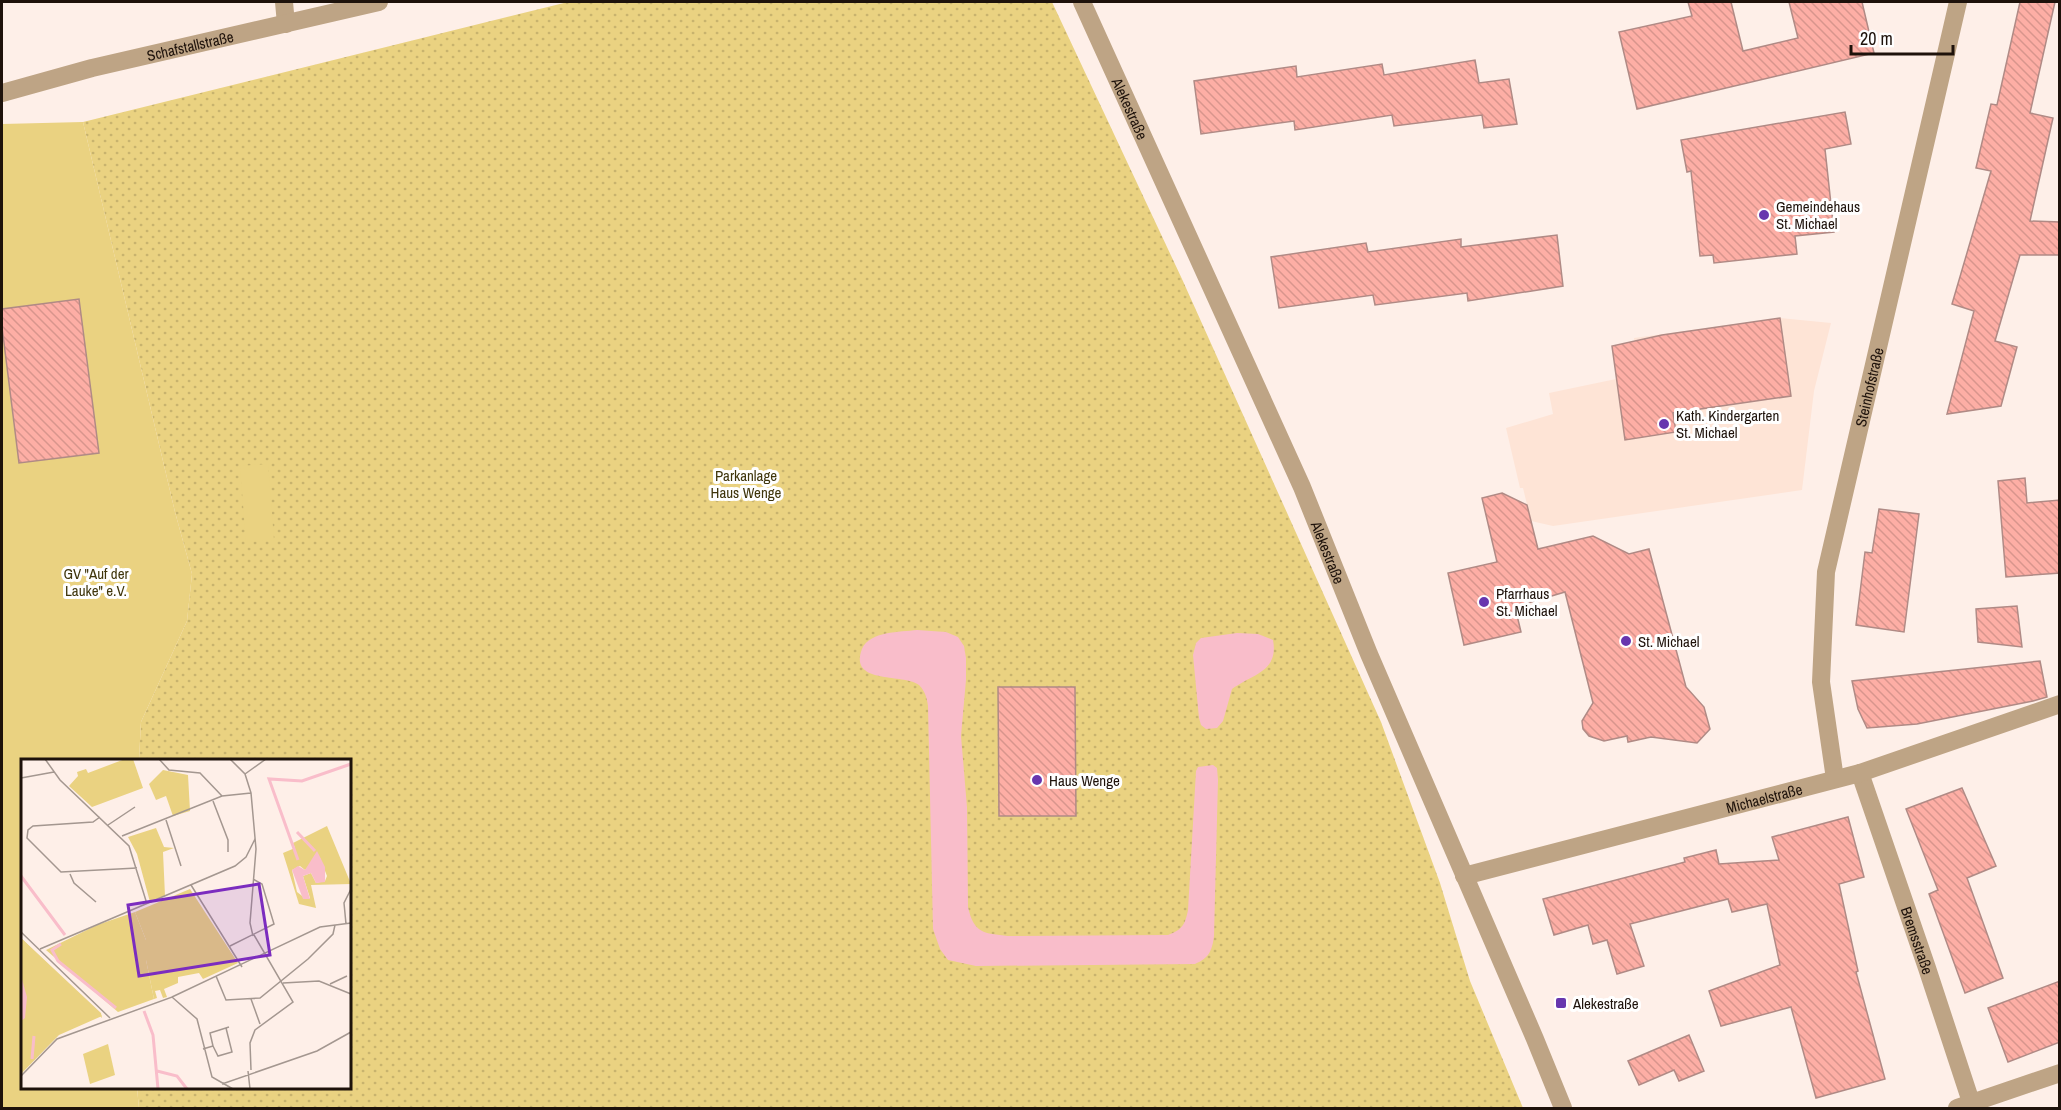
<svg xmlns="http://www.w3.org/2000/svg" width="2061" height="1110" font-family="'Archivo Narrow',sans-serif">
  <defs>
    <pattern id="grass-dots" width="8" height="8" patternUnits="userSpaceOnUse" patternTransform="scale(1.5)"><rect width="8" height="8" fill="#ead281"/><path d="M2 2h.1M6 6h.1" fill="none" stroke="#c8b36e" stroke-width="1.8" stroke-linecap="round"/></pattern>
    <pattern id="building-back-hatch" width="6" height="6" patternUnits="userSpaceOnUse" patternTransform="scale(1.5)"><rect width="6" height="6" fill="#fdaea5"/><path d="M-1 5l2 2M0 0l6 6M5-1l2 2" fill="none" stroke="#d8958d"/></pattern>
  </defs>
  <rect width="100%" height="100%" fill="#feefe8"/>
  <path fill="#fee4d6" d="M 1780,318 L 1831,323 L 1814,391 L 1802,490 L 1553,526 L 1531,521 L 1523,488 L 1520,488 L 1506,428 L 1553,414 L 1549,393 L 1640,374 L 1634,338 Z"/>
  <path fill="url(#grass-dots)" d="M 568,2 L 1052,2 L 1182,279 L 1381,722 L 1440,883 L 1470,981 L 1523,1108 L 139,1108 L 137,1088 L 350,1088 L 350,760 L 139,760 L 141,722 L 187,621 L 192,574 L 175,512 L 83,122 Z"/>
  <g fill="#ead281">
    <path d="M 83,122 L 175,512 L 192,574 L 187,621 L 141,722 L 139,760 L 22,760 L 22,1088 L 137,1088 L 139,1108 L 2,1108 L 2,124 Z"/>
    <path d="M 268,464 L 274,540 L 246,542 L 240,466 Z"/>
  </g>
  <g fill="#f9bdca">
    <path d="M 917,630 L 946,632 L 958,637 L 964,646 L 966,658 L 966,680 L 961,736 L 967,807 L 968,907 C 974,934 984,933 1008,936 L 1168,935 C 1182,930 1185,925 1188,910 L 1196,771 L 1198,767 L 1213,765 L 1217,768 L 1218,780 L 1214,936 C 1212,951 1209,958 1195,964 L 976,966 L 948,960 L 940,949 L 933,929 L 928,706 C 927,698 925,691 919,685 C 904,673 848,685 862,649 C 870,631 900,632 917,630 Z"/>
    <path d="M 1237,633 L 1258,634 L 1273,640 C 1279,672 1252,674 1232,689 L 1223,721 L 1217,728 L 1206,729 L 1201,725 L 1199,718 L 1193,655 L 1196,643 L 1201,638 Z"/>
  </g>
  <g fill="url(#building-back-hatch)" stroke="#b08a85" stroke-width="1.5">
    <path d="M 1688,2 L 1731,2 L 1743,51 L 1798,38 L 1789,2 L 1862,2 L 1874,53 L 1637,109 L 1619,32 L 1692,16 Z"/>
    <path d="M 2020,2 L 2055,2 L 2030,113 L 2053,118 L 2030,221 L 2060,222 L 2060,255 L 2020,255 L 1995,341 L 2017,347 L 2001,406 L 1947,414 L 1974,311 L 1952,304 L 1991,171 L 1976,168 L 1991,104 L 1997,105 Z"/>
    <path d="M 1475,60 L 1479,83 L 1509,79 L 1517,124 L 1484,128 L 1482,115 L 1394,126 L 1392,115 L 1295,130 L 1294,121 L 1201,134 L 1194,81 L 1296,66 L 1297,77 L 1382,64 L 1384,75 Z"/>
    <path d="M 1845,112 L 1851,144 L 1825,149 L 1834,232 L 1795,236 L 1797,254 L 1714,263 L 1713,255 L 1700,256 L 1691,171 L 1687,172 L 1681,140 Z"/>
    <path d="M 1557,235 L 1563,286 L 1468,301 L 1467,293 L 1375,305 L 1373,295 L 1279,308 L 1271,257 L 1366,243 L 1368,252 L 1461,239 L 1461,247 Z"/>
    <path d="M 79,299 L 99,453 L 19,463 L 2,327 L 2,309 Z"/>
    <path d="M 1780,318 L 1791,396 L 1673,413 L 1676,432 L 1625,440 L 1612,346 L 1662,335 Z"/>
    <path d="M 2025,478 L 2027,503 L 2060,500 L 2060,573 L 2006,577 L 1998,481 Z"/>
    <path d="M 1502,493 L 1527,505 L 1538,549 L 1593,536 L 1629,554 L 1649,549 L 1686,687 L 1704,707 L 1710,729 L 1697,743 L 1651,737 L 1628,742 L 1627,736 L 1604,741 L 1589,736 L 1583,729 L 1582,721 L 1593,703 L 1565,592 L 1515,607 L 1521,632 L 1464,645 L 1448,573 L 1497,562 L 1482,498 Z"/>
    <path d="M 1879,509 L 1919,514 L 1904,632 L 1856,625 L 1865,552 L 1872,553 Z"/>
    <path d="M 2017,606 L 2022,647 L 1978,642 L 1976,609 Z"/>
    <path d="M 2040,661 L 2047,697 L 2033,701 L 1917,724 L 1867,728 L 1858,709 L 1852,681 Z"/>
    <path d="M 998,687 L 1075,687 L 1076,816 L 999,816 Z"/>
    <path d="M 1962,788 L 1996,866 L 1967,878 L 2003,978 L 1965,993 L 1929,894 L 1938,890 L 1906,809 Z"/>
    <path d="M 1848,817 L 1864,877 L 1839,884 L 1858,971 L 1856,972 L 1885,1079 L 1816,1098 L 1791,1007 L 1721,1026 L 1709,991 L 1780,965 L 1767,904 L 1732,912 L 1728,899 L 1630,924 L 1644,966 L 1617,974 L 1607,940 L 1593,944 L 1588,925 L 1554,935 L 1543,899 L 1685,862 L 1684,858 L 1716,850 L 1719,864 L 1779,860 L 1772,837 Z"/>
    <path d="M 2060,981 L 2060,1042 L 2008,1062 L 1988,1008 Z"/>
    <path d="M 1689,1035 L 1704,1071 L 1679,1081 L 1674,1070 L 1639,1085 L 1628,1061 Z"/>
  </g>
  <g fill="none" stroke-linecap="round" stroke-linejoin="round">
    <g stroke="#bea485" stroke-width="18">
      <path d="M 284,2 L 286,24"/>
      <path id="s1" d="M 1082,2 L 1302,487 L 1369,654 L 1535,1039 L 1563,1108"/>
      <path id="s2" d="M 1860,773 L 1927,968 L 1973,1108"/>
      <path id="s3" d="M 1835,779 L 1821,682 L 1826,572 L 1958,2"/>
      <path id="s4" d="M 1464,876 L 1860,773 L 2060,704"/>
    </g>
    <g stroke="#bea485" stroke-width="18">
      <path id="s5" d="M 2,93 L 92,68 L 379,2"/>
      <path d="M 1957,1108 L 2060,1073"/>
    </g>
  </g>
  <g fill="#6736ae" stroke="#fff" stroke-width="2">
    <circle cx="1764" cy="215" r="6"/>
    <circle cx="1664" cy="424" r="6"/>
    <circle cx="1484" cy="602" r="6"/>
    <circle cx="1626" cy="641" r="6"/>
    <circle cx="1037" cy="780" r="6"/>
    <rect x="1555" y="997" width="12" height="12" rx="3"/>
  </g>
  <g text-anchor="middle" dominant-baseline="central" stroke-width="6" stroke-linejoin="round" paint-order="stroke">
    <g font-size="15" fill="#1e120b" stroke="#fff">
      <text stroke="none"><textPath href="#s5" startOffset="194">Schafstallstraße</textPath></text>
      <text stroke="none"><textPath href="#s1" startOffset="117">Alekestraße</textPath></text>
      <text stroke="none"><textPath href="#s3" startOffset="398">Steinhofstraße</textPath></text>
      <text stroke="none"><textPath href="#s1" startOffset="603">Alekestraße</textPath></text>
      <text stroke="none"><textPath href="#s4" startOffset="310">Michaelstraße</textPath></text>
      <text stroke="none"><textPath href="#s2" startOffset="177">Bremsstraße</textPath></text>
    </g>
    <g font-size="15" fill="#1e120b" stroke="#fff" text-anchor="start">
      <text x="1776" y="206">Gemeindehaus<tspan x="1776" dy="17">St. Michael</tspan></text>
      <text x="1676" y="415">Kath. Kindergarten<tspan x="1676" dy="17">St. Michael</tspan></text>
      <text x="1496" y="593">Pfarrhaus<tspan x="1496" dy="17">St. Michael</tspan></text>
      <text x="1638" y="641">St. Michael</text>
      <text x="1049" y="780">Haus Wenge</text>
      <text x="1573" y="1003">Alekestraße</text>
    </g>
    <g font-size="15" fill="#3f350b" stroke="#fff">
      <text x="746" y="475">Parkanlage<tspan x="746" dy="17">Haus Wenge</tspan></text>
      <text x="96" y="573">GV "Auf der<tspan x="96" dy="17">Lauke" e.V.</tspan></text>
    </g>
  </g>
  <g transform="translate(21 759)">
    <rect width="330" height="330" fill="#feefe8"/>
    <path d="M 142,11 L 167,16 L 169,52 L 152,57 L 145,37 L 135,41 L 128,25 ZM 135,69 L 143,88 L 153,89 L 142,93 L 144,137 L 129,143 L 116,95 L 107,78 ZM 169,130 L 217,204 L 182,220 L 178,214 L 157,218 L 157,224 L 143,230 L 146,238 L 142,239 L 139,231 L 134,232 L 136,239 L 133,240 L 125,201 L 125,181 L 114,153 ZM 0,179 L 81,257 L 38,276 L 1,314 Z" fill="#ead281"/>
    <path d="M 0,179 L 80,254 L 81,259 L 25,206 L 18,214 L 12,208 L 0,189 Z" fill="#ead281"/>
    <path d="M 306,67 L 330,125 L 290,126 L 295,149 L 278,145 L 262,94 L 274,89 L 272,84 ZM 299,99 L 306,117 L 304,122 L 295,124 L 290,114 L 282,117 L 289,139 L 285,140 L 276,133 L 271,111 L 279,107 L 284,111 Z" fill="#ead281" fill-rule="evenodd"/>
    <path d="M 87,285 L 94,316 L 69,325 L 62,295 Z" fill="#ead281"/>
    <path d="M 104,0 L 112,0 L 122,29 L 71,48 L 48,27 L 57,17 L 56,13 L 65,10 L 67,14 ZM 114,153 L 125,181 L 125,201 L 133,240 L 97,253 L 25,191 L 76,166 Z" fill="#ead281"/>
    <path d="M 296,92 L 304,108 L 304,123 L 295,124 L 290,114 L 282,117 L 289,140 L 282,140 L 271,111 L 277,107 L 284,111 ZM 0,217 L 6,238 L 4,259 L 0,262 Z" fill="#f9bdca"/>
    <path fill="none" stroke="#f9bdca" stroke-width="3" d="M 276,73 L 294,92M 277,101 L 248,20 L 281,22 L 330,5M 0,117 L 44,176M 40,185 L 31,191 L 37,202 L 95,249M 123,252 L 132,276 L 137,330M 11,300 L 13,277M 136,312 L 156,317 L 166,330"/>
    <path fill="none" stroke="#a49790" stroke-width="1.5" d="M 24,0 L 39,21 L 108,87 L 126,145M 138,0 L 148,11 L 179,14 L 201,37M 209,0 L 224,15 L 230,34 L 235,90 L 229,164 L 232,177M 224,15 L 245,0M 0,19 L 33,13M 192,42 L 207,81 L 207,93M 79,58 L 72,63 L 12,67 L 7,71 L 6,79 L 40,113 L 116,109M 145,61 L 160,107M 87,66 L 114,48M 101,77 L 201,37 L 230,34M 49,115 L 53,124 L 75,143M 170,126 L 221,208M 325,165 L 323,144 L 330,130M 0,173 L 89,259M 209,187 L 253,165 L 241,125 L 232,120M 19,190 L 214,107 L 225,98 L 234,80M 195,217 L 205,241 L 239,239 L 287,200 L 312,175 L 314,166M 262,224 L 298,222 L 330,235M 309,225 L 326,217M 151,238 L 299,168 L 330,164M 230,240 L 239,265M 192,287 L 197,297 L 211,293 L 205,269M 182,290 L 192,287 L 189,274 L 208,268M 230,311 L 229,284 L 234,271 L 272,243 L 233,176M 227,312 L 229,330M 0,317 L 36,280 L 151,238 L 176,260 L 191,318 L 212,330M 201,325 L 296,292 L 330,273"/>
    <path fill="#7b2cbf" fill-opacity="0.15" stroke="#7b2cbf" stroke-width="3" d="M 238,125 L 249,196 L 118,217 L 107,146 Z"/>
    <rect width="330" height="330" fill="none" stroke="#1e120b" stroke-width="3"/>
  </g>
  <rect width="2061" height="1110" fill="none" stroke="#1e120b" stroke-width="6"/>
  <path d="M1851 45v9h102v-9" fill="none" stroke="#1e120b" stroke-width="3"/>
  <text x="1860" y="45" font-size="18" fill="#1e120b" stroke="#ffffff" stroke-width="4.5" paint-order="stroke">20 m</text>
</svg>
